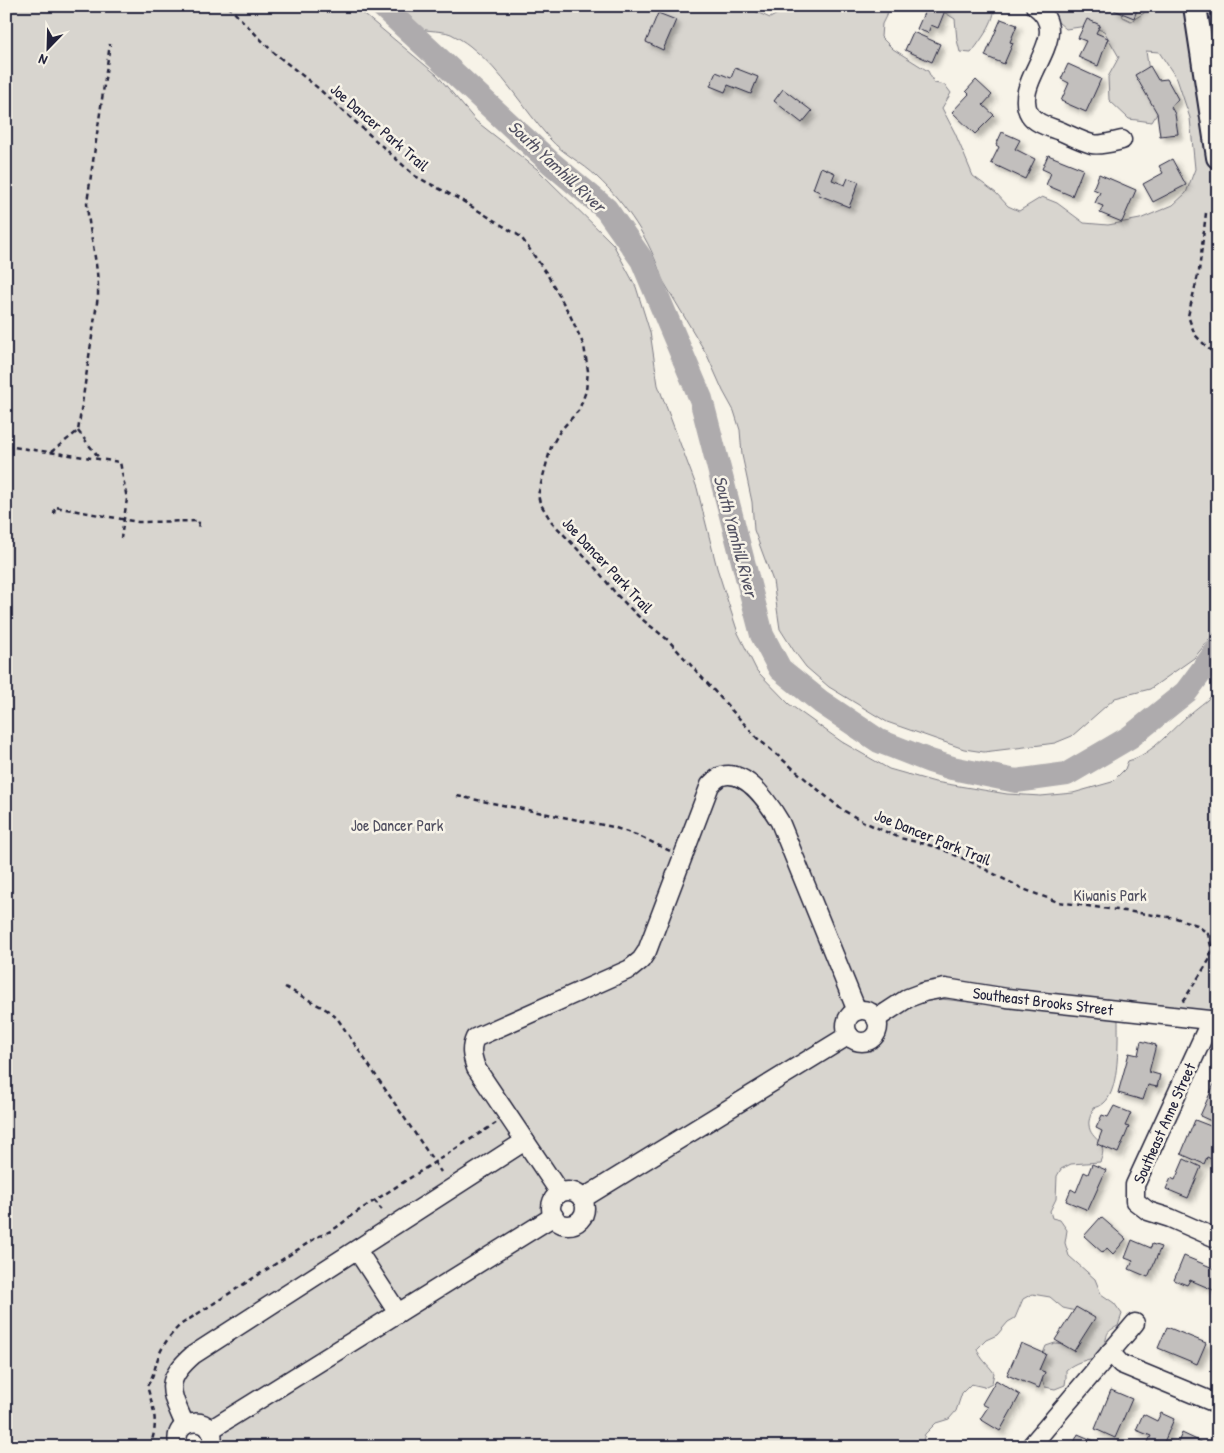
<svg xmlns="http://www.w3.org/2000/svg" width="1224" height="1453" font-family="'Patrick Hand',sans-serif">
  <defs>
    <filter id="shadow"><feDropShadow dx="4.5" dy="4.5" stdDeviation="2.5" flood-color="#0004"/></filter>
  </defs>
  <rect width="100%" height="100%" fill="#f7f3e8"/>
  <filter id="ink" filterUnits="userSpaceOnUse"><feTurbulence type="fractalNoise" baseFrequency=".02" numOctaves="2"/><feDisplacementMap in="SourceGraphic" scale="10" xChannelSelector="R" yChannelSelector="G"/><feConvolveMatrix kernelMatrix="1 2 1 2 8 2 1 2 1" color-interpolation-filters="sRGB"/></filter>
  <g filter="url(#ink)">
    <g fill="#d8d5cf" stroke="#7d7c85">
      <path d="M 6,6 L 354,6 L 437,75 L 476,121 L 537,169 L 613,244 L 636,287 L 650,332 L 658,385 L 697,488 L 717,568 L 738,633 L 757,671 L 789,704 L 842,742 L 889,769 L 935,782 L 1007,794 L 1041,796 L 1073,793 L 1112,782 L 1125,769 L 1128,761 C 1153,754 1171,729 1191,713 C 1200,705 1210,699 1218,689 L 1218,1013 L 1000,990 L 879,1004 L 871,1004 L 859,997 L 844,1004 L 844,1017 L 837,1033 L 584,1188 L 575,1189 L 563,1184 L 548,1190 L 549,1202 L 546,1211 L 217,1418 C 207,1420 199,1418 190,1413 L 175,1421 C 175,1430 173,1440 168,1447 L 6,1447 Z"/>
      <path d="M 404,6 L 612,6 L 621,10 L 631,6 L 748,6 L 752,10 L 770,18 L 779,13 L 798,6 L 891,6 L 882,24 L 881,37 L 893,49 L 928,71 L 934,83 L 945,85 L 951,93 L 942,108 L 955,133 L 973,176 L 996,193 L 1008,206 L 1019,211 L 1042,197 L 1057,203 L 1084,223 L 1108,225 L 1140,219 L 1173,205 L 1186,193 L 1195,169 L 1190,118 L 1177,79 L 1159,52 L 1146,51 L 1150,78 L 1160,109 L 1152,122 L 1129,119 L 1109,100 L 1108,77 L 1119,57 L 1104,31 L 1087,26 L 1066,29 L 1051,16 L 1047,6 L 1121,6 L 1123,17 L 1131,21 L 1144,13 L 1147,6 L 1218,6 L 1218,629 L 1194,658 L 1150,689 L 1115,698 L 1072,736 L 1055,743 L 1033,746 L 984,752 L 964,749 L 887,722 L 829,687 L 806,667 L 794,651 L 780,629 L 773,581 L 754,530 L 752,502 L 742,455 L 740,430 L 734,411 L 723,391 L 707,355 L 662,279 C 651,241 626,204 597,177 C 583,163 563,154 550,139 C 523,108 503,72 470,46 C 465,42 457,37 451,34 C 439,29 420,33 411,24 C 406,19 405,12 404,6 Z"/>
      <path d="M 934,6 L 994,6 C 997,19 979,43 971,53 L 960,52 L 957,40 L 955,19 Z"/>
      <path d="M 941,999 L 1118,1018 C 1118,1038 1120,1090 1104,1103 C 1101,1106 1096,1107 1093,1108 C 1092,1113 1088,1120 1089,1125 C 1090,1141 1110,1140 1100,1162 L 1071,1164 L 1061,1169 L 1057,1176 L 1056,1199 L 1050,1211 L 1052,1218 L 1060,1220 L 1067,1230 L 1065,1243 L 1069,1256 L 1095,1279 L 1101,1294 L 1114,1303 L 1122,1314 L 1118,1326 C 1104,1333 1109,1333 1104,1345 C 1103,1349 1100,1353 1098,1357 C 1086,1360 1075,1362 1066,1370 L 1066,1378 L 1065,1385 L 1055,1389 L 1045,1387 C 1037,1370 1039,1363 1046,1346 L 1055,1343 L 1071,1344 L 1080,1312 L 1063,1308 L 1050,1297 L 1032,1294 L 1023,1299 L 1015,1318 L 1008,1322 L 997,1335 L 986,1340 L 977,1349 C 981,1360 988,1364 994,1373 L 992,1383 L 984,1387 L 971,1384 L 962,1393 L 956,1411 L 949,1419 L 936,1423 L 925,1434 L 921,1447 L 215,1447 L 219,1437 L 225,1429 L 548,1230 C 555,1228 561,1231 568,1231 C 586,1230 588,1210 597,1200 L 843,1047 C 852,1046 862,1049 871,1046 C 885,1042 883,1029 890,1018 C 899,1005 926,1000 941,999 Z"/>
    </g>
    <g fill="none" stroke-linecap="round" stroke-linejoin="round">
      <path stroke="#aeabad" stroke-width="24" d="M 382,6 L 551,163 L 606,209 L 642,260 L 701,399 L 762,635 L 780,669 L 821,702 L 879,741 L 930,761 L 952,768 L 1016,781 L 1067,774 L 1130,737 L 1186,692 L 1218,649"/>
    </g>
    <g fill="#c2bfbd" stroke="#22223b" filter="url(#shadow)">
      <path d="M 927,6 L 942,6 L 946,8 L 938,28 L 931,25 L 928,33 L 917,29 Z"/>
      <path d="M 1115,6 L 1144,6 L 1143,9 L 1138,7 L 1134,18 L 1114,10 Z"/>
      <path d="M 658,13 L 676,20 L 663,50 L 646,42 Z"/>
      <path d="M 1001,19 L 1017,25 L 1010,42 L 1013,43 L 1004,64 L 985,56 Z"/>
      <path d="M 1087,19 L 1100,25 L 1096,33 L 1108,38 L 1098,66 L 1078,57 L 1086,41 L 1078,38 Z"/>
      <path d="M 913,32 L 940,44 L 932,62 L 905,50 Z"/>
      <path d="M 1068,64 L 1101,79 L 1086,112 L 1061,101 L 1069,83 L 1061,79 Z"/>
      <path d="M 1150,66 L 1158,80 L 1167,79 L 1178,99 L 1171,107 L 1175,114 L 1178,134 L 1160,136 L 1157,113 L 1135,75 Z"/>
      <path d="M 735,68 L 758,77 L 751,94 L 728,85 L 725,92 L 710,86 L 716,72 L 731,78 Z"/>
      <path d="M 976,80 L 992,95 L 983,105 L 994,115 L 975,134 L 952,112 L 969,94 L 966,91 Z"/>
      <path d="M 783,89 L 812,111 L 802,123 L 774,101 Z"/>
      <path d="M 1002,132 L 1020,140 L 1015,149 L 1035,159 L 1025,179 L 991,163 L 999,147 L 996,145 Z"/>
      <path d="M 1048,155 L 1083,169 L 1072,196 L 1046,185 L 1051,173 L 1042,169 Z"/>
      <path d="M 1172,159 L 1186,185 L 1153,202 L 1143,184 L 1163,173 L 1159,166 Z"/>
      <path d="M 821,167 L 835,173 L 832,180 L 845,185 L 848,178 L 859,182 L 849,207 L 819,195 L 820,192 L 813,189 Z"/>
      <path d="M 1099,174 L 1136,190 L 1122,222 L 1100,213 L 1103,206 L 1095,203 L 1100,192 L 1093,189 Z"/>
      <path d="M 1141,1041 L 1156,1045 L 1149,1072 L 1160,1075 L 1157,1087 L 1148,1085 L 1143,1100 L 1118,1093 L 1129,1053 L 1138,1055 Z"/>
      <path d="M 1215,1082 L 1218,1083 L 1218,1124 L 1200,1116 Z"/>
      <path d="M 1114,1106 L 1131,1113 L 1125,1126 L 1129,1127 L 1118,1153 L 1097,1144 L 1102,1131 L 1096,1128 L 1102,1115 L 1108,1117 Z"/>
      <path d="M 1195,1120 L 1218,1129 L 1218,1151 L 1214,1160 L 1207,1157 L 1204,1164 L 1181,1154 Z"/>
      <path d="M 1184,1159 L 1201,1167 L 1188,1198 L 1166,1189 L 1171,1178 L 1175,1180 Z"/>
      <path d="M 1092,1164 L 1106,1170 L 1088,1210 L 1066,1201 L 1071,1189 L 1076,1192 L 1084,1172 L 1088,1174 Z"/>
      <path d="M 1101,1217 L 1126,1239 L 1113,1254 L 1107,1248 L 1103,1253 L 1084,1236 Z"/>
      <path d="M 1132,1240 L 1151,1248 L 1152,1244 L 1161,1247 L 1148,1277 L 1129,1269 L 1133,1261 L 1125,1258 Z"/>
      <path d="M 1184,1256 L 1218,1270 L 1218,1292 L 1190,1280 L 1187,1285 L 1174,1280 Z"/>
      <path d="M 1076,1307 L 1095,1318 L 1074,1351 L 1055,1340 Z"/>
      <path d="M 1167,1327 L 1206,1343 L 1197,1364 L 1158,1348 Z"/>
      <path d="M 1021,1343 L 1046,1354 L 1039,1370 L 1045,1372 L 1039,1388 L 1007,1375 Z"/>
      <path d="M 1218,1344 L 1218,1361 L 1212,1359 Z"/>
      <path d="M 996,1380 L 1020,1395 L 1000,1431 L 980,1419 L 988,1407 L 982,1404 Z"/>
      <path d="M 1111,1390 L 1132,1399 L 1115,1438 L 1095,1429 Z"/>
      <path d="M 1161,1413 L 1174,1419 L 1162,1447 L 1159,1447 L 1148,1442 L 1151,1436 L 1136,1430 L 1143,1414 L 1157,1421 Z"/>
      <path d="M 1182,1433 L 1212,1447 L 1176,1447 Z"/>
      <path d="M 1078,1434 L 1099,1443 L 1097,1447 L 1072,1447 Z"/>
    </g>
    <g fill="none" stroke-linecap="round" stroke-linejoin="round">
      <g stroke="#22223b" stroke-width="21">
        <g id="minor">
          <path d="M 1035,6 C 1077,36 1009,81 1030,115 C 1036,124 1050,127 1060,131 C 1070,135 1081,141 1092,144 C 1100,146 1113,142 1122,140"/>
          <circle cx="862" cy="1026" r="16"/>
          <path d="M 876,1019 L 908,998 L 924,992 L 945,988 L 1007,998 L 1218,1021"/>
          <path d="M 1211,1020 L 1135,1185 L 1135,1201 L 1148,1211 L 1170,1218 L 1218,1239"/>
          <circle cx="568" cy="1208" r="17"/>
          <path d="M 560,1193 L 476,1068 C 472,1056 470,1049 475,1038 L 630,969 L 641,960 L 647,951 L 710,785 C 713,782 718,777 722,776 C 747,769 770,805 780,822 L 857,1011"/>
          <path d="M 582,1199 L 849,1035"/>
          <path d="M 357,1250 L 398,1313"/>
          <path d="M 1110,1352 L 1121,1364 L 1213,1402"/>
          <path d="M 185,1425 C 171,1392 162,1382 193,1355 L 525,1141"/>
          <path d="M 210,1430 L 554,1216"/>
          <path d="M 179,1447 C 168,1415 222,1414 211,1447"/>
          <path d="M 1030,1447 L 1135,1323"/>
        </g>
      </g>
      <g stroke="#22223b" stroke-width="26">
        <path id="major" d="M 1195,6 L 1218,157"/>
      </g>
      <g stroke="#22223b" stroke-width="2.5" stroke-dasharray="5 4" stroke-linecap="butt">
        <path d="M 228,6 L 273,52 L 318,88 L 415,176 L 461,200 L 521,237 L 547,274 L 570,315 L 584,346 L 588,371 L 586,391 L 579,410 L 560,431 L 551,447 L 538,495 L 540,503 L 551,521 L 598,571 L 617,595 L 638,616 L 668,640 L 757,738 L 841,809 L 864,822 L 900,838 L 937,847 L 971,862 L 1023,889 L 1058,902 L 1176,918 L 1197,925 L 1208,934 L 1211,946 L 1210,959 L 1182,1003"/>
        <path d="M 1206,213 L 1199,271 L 1188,316 L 1195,335 L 1210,350 L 1218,352"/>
        <path d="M 78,431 L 100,459"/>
        <path d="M 6,446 L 120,462 L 127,499 L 121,538"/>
        <path d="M 51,452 L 78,431 L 98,296 C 99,263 89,235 87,203 L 110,44"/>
        <path d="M 54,514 L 55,507 L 138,522 L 199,521 L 198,529"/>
        <path d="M 457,796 L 613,827 L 639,836 L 670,851"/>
        <path d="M 285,987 L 327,1010 L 337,1018 L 441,1172"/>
        <path d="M 374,1200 L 382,1210"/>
        <path d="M 149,1447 C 160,1425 153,1407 147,1386 C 154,1376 155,1366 159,1355 C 164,1343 171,1334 180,1325 L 319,1236 C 334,1231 341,1224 352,1215 L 496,1123"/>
      </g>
      <use href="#minor" stroke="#f7f3e8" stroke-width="18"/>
      <use href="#major" stroke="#f7f3e8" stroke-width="22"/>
    </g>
  </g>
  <g text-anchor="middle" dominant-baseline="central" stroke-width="5" stroke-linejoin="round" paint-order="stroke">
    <g font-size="16" fill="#22223b" stroke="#f7f3e8">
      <text transform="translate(380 127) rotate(41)">Joe Dancer Park Trail</text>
      <text transform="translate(608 565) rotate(47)">Joe Dancer Park Trail</text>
      <text transform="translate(933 837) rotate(22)">Joe Dancer Park Trail</text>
      <text transform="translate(1043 1001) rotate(7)">Southeast Brooks Street</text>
      <text transform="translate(1164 1123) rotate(-66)">Southeast Anne Street</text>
    </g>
    <g font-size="16" fill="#504f60" stroke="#f7f3e8">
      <text x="397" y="825">Joe Dancer Park</text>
      <text x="1110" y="895">Kiwanis Park</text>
    </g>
    <g font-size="18" font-style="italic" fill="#535263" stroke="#f7f3e8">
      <text transform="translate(557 166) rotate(43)">South Yamhill River</text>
      <text transform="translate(736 536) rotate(75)">South Yamhill River</text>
    </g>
  </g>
  <rect width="1224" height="1453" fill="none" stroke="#f7f3e8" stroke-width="25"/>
  <rect x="12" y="12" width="1199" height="1428" fill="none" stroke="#22223b" stroke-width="2" filter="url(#ink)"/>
  <g transform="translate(48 48) rotate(203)" stroke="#f7f3e8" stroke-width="4" paint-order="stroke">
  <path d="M0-4L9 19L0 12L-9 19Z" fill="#22223b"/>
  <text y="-8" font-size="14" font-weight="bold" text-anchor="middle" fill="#22223b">N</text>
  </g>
</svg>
